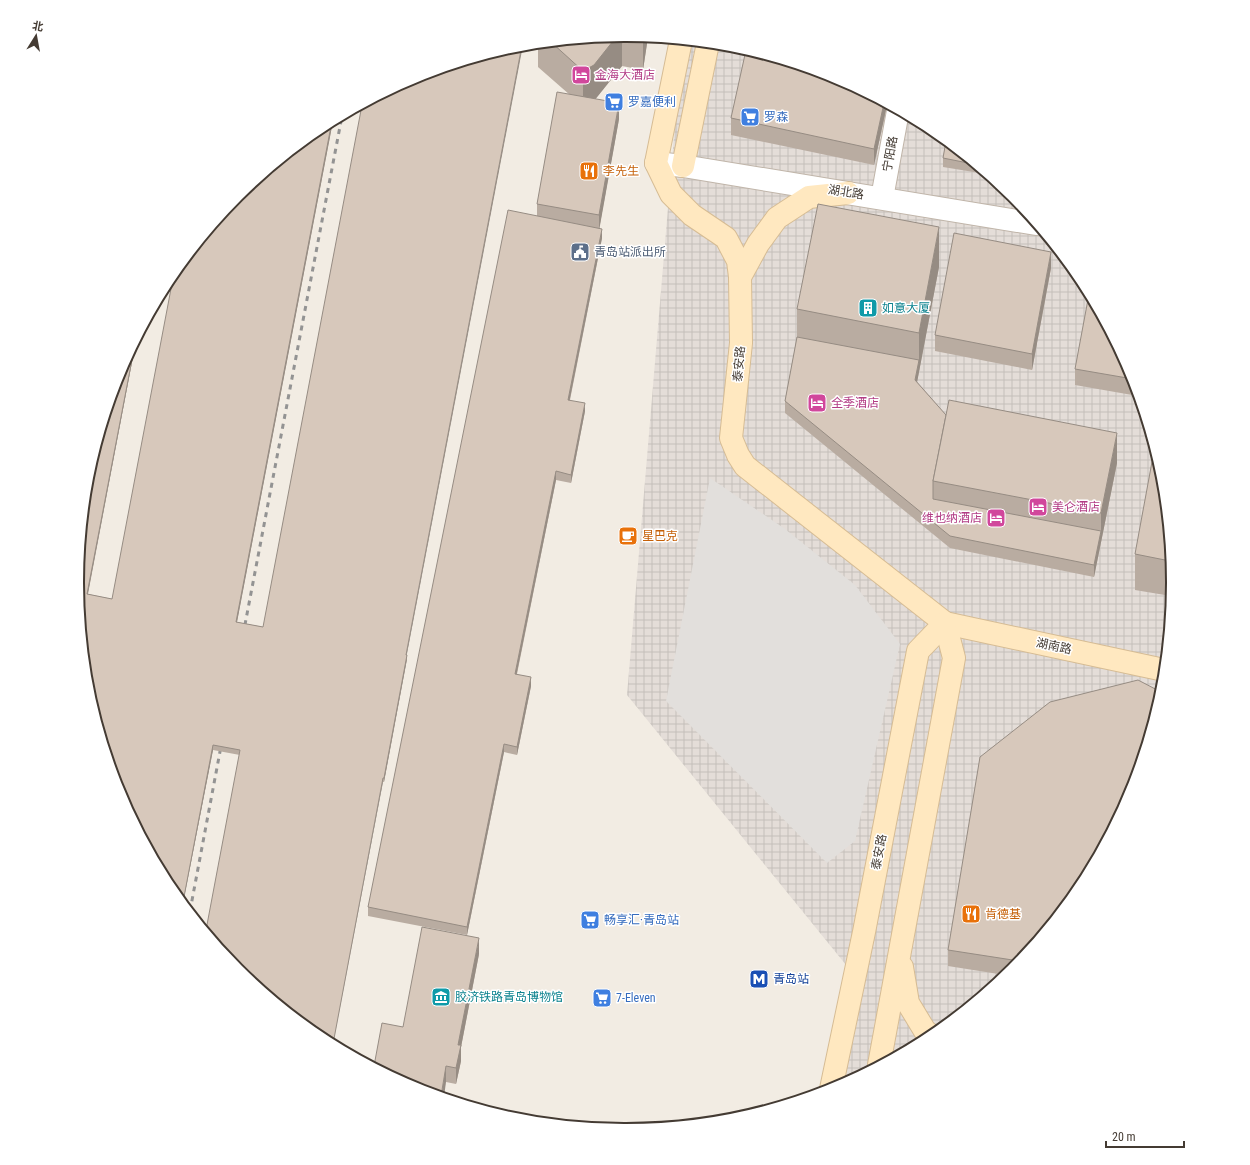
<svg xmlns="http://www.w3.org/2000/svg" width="1250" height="1165" font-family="'Roboto Condensed','Noto Sans SC',sans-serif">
  <defs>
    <pattern id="industrial-grid" width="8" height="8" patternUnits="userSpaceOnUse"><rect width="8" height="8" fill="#e4ddd8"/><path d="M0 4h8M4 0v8" fill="none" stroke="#c5bfba"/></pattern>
  </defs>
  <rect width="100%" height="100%" fill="#f2ece3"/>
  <path fill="url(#industrial-grid)" d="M 682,41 L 732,46 L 835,77 L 929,127 L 1012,196 L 1080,279 L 1131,373 L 1162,476 L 1172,583 L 1162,690 L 1131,792 L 1080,887 L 1012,970 L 929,1038 L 834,1088 L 846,965 L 627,695 Z"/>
  <path fill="#e2dfdc" d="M 710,478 L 785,529 L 855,585 L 900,644 L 855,841 L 827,863 L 666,701 Z"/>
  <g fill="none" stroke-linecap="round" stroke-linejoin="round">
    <g stroke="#c0b5a9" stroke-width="24">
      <g id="street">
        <path d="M 656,163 L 683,166 L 1036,224"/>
        <path d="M 882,198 L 898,111"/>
      </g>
    </g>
    <g stroke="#d6bc94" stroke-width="24">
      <g id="secondary">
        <path d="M 681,40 L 656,163 L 671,194 L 692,215 L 726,238 L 738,261 L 740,277 L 741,343 L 731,438 L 738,455 L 745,466 L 945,623 L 954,658 L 879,1065"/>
        <path d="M 683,166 L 708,43"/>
        <path d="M 740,277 L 758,244 L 777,218 L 809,197 L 848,193"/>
        <path d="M 945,623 L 1164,670"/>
        <path d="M 902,967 L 908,1003 L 925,1031 L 932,1036"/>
        <path d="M 831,1089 L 864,932 L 918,651 L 945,623"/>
      </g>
    </g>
    <use href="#street" stroke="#fff" stroke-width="22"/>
    <use href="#secondary" stroke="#ffe8c0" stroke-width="22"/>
    <g stroke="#939393" stroke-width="3" stroke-dasharray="5 5" stroke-linecap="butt">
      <path d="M 243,635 L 342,116"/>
      <path d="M 190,911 L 222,741"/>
    </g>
  </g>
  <g fill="#b9aca1">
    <path d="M 625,35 L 648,37 L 643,70 L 622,66 L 595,99 L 619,119 L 599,229 L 602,238 L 570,400 L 585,411 L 571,483 L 556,480 L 517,674 L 531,686 L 517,755 L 504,752 L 467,935 L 368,916 L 368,907 L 537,216 L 537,204 L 570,95 L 538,67 L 538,44 Z"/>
    <path d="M 887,105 L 874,165 L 731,135 L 731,118 Z"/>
    <path d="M 333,121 L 237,622 L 407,655 L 407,659 L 384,782 L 213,750 L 183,903 L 170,886 L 78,582 L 119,373 L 136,341 L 88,594 L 112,599 L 321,127 Z"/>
    <path d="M 946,141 L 986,174 L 943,167 L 943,158 Z"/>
    <path d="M 939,267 L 917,382 L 946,415 L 1117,463 L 1094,577 L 950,548 L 785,413 L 785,401 L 797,337 L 797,309 Z"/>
    <path d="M 1051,268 L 1032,370 L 935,351 L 935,335 Z"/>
    <path d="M 1075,369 L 1131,373 L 1138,396 L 1075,385 Z"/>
    <path d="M 1162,476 L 1172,583 L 1171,596 L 1135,590 L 1135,554 Z"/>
    <path d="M 1080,887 L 1012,970 L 1005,975 L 948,966 L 948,950 Z"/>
    <path d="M 479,954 L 461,1047 L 461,1061 L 456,1084 L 446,1082 L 403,1027 Z"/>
  </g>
  <g fill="#968c83">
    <path d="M 622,35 L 622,66 L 594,101 L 583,106 L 583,71 L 617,36 Z"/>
    <path d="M 643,37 L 648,37 L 643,70 Z"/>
    <path d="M 522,45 L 523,45 L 406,659 L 406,655 Z"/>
    <path d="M 619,103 L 619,119 L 599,231 L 599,215 Z"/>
    <path d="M 884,103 L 887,105 L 874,165 L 874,149 Z"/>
    <path d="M 332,121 L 333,121 L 236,627 L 236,622 Z"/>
    <path d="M 939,227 L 939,267 L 915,393 L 915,380 L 919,360 L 919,333 Z"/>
    <path d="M 602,229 L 602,238 L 568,408 L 568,400 Z"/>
    <path d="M 1051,252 L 1051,268 L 1032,370 L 1032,354 Z"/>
    <path d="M 136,341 L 87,598 L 87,594 L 135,344 Z"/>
    <path d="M 585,403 L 585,411 L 571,483 L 571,475 Z"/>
    <path d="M 1117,433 L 1117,463 L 1094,577 L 1094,565 L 1101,531 L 1101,513 Z"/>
    <path d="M 556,471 L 556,480 L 515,682 L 515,674 Z"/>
    <path d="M 407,655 L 407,659 L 384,782 L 384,778 Z"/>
    <path d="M 531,677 L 531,686 L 517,755 L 517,747 Z"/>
    <path d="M 504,744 L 504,752 L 467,935 L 467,927 Z"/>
    <path d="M 213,745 L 213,750 L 183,903 L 183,902 Z"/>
    <path d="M 383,778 L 383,782 L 333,1044 Z"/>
    <path d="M 479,938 L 479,954 L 461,1047 L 461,1061 L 456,1084 L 456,1068 L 458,1045 Z"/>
    <path d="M 446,1066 L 446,1082 L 444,1097 L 441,1096 Z"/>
  </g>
  <g fill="#d7c8bb" stroke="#968c83">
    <path d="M 617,36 L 594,65 L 583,71 L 551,42 Z"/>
    <path d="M 518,45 L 522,45 L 406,655 L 407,655 L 384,778 L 383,778 L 333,1044 L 321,1038 L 238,969 L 206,930 L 240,750 L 213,745 L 183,902 L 170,886 L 119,792 L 88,689 L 78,582 L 88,475 L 119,373 L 135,344 L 87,594 L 112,599 L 174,273 L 238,195 L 321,127 L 332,121 L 236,622 L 263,627 L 362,105 L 416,77 Z"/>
    <path d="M 746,50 L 835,77 L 884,103 L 874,149 L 731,118 Z"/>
    <path d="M 557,92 L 619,103 L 599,215 L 537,204 Z"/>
    <path d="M 946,141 L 973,164 L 943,158 Z"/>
    <path d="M 818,204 L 939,227 L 919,333 L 797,309 Z"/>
    <path d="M 508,210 L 602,229 L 568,400 L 585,403 L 571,475 L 556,471 L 515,674 L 531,677 L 517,747 L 504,744 L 467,927 L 368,907 Z"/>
    <path d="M 954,233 L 1051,252 L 1032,354 L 935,335 Z"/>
    <path d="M 1089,294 L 1131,373 L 1133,379 L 1075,369 Z"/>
    <path d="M 797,337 L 919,360 L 915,380 L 946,415 L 933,481 L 933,499 L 1101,531 L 1094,565 L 950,536 L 785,401 Z"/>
    <path d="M 949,400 L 1117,433 L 1101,513 L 933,481 Z"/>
    <path d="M 1154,451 L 1162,476 L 1170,561 L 1135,554 Z"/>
    <path d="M 1138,680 L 1161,692 L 1131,792 L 1080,887 L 1019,961 L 948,950 L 980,757 L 1050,702 Z"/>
    <path d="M 422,927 L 479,938 L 458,1045 L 461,1045 L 456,1068 L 446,1066 L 441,1096 L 415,1088 L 374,1066 L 382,1023 L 403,1027 Z"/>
  </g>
  <defs>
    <g id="hotel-square" transform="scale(1)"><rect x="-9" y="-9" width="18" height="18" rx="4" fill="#d1479c" stroke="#fff"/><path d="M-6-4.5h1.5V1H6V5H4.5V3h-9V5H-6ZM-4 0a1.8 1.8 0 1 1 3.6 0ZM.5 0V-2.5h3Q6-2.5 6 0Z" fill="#fff"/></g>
    <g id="supermarket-square" transform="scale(1)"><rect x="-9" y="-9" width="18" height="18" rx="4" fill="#3f7fe0" stroke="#fff"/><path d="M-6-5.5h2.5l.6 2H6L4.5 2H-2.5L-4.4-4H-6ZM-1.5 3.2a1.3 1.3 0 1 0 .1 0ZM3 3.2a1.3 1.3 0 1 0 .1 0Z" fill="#fff"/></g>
    <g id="restaurant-square" transform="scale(1)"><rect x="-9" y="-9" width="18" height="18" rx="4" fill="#e8710a" stroke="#fff"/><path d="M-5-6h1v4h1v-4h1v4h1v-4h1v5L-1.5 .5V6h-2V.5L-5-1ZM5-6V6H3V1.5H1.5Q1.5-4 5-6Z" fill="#fff"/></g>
    <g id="civic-square" transform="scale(1)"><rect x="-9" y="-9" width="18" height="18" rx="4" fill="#5c6f8a" stroke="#fff"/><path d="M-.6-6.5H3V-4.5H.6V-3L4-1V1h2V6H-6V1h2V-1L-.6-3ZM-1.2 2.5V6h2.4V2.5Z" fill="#fff"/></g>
    <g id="building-square" transform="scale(1)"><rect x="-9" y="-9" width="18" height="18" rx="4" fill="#0f9aa8" stroke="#fff"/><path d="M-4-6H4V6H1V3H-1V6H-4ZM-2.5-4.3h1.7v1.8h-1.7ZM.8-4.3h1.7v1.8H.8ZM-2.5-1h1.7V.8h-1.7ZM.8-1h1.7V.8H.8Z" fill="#fff"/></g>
    <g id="cafe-square" transform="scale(1)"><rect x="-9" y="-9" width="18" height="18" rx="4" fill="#e8710a" stroke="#fff"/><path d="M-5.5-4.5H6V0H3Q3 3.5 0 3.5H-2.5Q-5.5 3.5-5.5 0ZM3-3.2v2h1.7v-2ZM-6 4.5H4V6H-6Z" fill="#fff"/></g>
    <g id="metro-square" transform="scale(1)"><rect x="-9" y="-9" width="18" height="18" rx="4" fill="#1a4fb4" stroke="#fff"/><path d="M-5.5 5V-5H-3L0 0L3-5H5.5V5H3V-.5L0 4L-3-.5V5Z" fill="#fff"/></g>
    <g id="museum-square" transform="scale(1)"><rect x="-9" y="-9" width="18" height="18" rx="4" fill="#0f9aa8" stroke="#fff"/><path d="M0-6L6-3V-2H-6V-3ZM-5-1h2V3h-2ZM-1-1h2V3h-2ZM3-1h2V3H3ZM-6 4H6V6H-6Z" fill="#fff"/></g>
  </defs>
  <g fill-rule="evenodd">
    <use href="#hotel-square" x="581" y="75"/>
    <use href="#supermarket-square" x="614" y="102"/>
    <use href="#supermarket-square" x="750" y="117"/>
    <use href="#restaurant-square" x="589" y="171"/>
    <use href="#civic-square" x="580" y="252"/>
    <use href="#building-square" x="868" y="308"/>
    <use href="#hotel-square" x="817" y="403"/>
    <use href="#hotel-square" x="1038" y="507"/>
    <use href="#hotel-square" x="996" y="518"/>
    <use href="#cafe-square" x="628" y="536"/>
    <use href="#restaurant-square" x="971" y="914"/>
    <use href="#supermarket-square" x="590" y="920"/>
    <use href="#metro-square" x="759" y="979"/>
    <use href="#museum-square" x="441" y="997"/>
    <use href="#supermarket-square" x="602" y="998"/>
  </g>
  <g text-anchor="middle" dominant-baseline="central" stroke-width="3" stroke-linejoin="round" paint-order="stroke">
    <g font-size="12" fill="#b23c85" stroke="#fff" text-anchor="start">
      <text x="595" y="75">金海大酒店</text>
      <text x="831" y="403">全季酒店</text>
      <text x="1052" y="507">美仑酒店</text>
      <text x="982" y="518" text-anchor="end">维也纳酒店</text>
    </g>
    <g font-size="12" fill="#366cbe" stroke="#fff" text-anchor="start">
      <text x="628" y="102">罗嘉便利</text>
      <text x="764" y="117">罗森</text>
      <text x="604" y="920">畅享汇·青岛站</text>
      <text x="616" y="998">7-Eleven</text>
    </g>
    <g font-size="12" fill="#443b33" stroke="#fff">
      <text transform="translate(890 154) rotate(-80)">宁阳路</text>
      <text transform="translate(846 192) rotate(9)">湖北路</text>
      <text transform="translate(739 364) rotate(-85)">泰安路</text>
      <text transform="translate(1054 646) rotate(12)">湖南路</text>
      <text transform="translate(879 852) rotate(-79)">泰安路</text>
    </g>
    <g font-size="12" fill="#c56008" stroke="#fff" text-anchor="start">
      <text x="603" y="171">李先生</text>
      <text x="642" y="536">星巴克</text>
      <text x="985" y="914">肯德基</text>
    </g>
    <g font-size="12" fill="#4e5e75" stroke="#fff" text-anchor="start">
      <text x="594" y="252">青岛站派出所</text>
    </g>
    <g font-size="12" fill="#0d838f" stroke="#fff" text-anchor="start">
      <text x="882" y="308">如意大厦</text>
      <text x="455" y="997">胶济铁路青岛博物馆</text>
    </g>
    <g font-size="12" fill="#164399" stroke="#fff" text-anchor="start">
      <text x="773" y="979">青岛站</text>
    </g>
  </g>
  <path d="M0 0H1250V1165H0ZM624 42H626A540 540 0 0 1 1166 582V583A540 540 0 0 1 626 1123H624A540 540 0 0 1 84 583V582A540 540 0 0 1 624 42Z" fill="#fff" fill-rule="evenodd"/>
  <path fill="none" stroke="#443b33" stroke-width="2" d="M624 42H626A540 540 0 0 1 1166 582V583A540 540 0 0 1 626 1123H624A540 540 0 0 1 84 583V582A540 540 0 0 1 624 42Z"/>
  <g transform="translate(36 36) rotate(11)" stroke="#ffffff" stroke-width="3" paint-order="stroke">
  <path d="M0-3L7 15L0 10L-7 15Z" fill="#443b33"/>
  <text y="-6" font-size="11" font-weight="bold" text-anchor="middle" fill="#443b33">北</text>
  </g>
  <path d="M1106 1141v6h78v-6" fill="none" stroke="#443b33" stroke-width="2"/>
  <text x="1112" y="1141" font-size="12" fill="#443b33" stroke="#ffffff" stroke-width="3" paint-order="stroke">20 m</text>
</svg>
